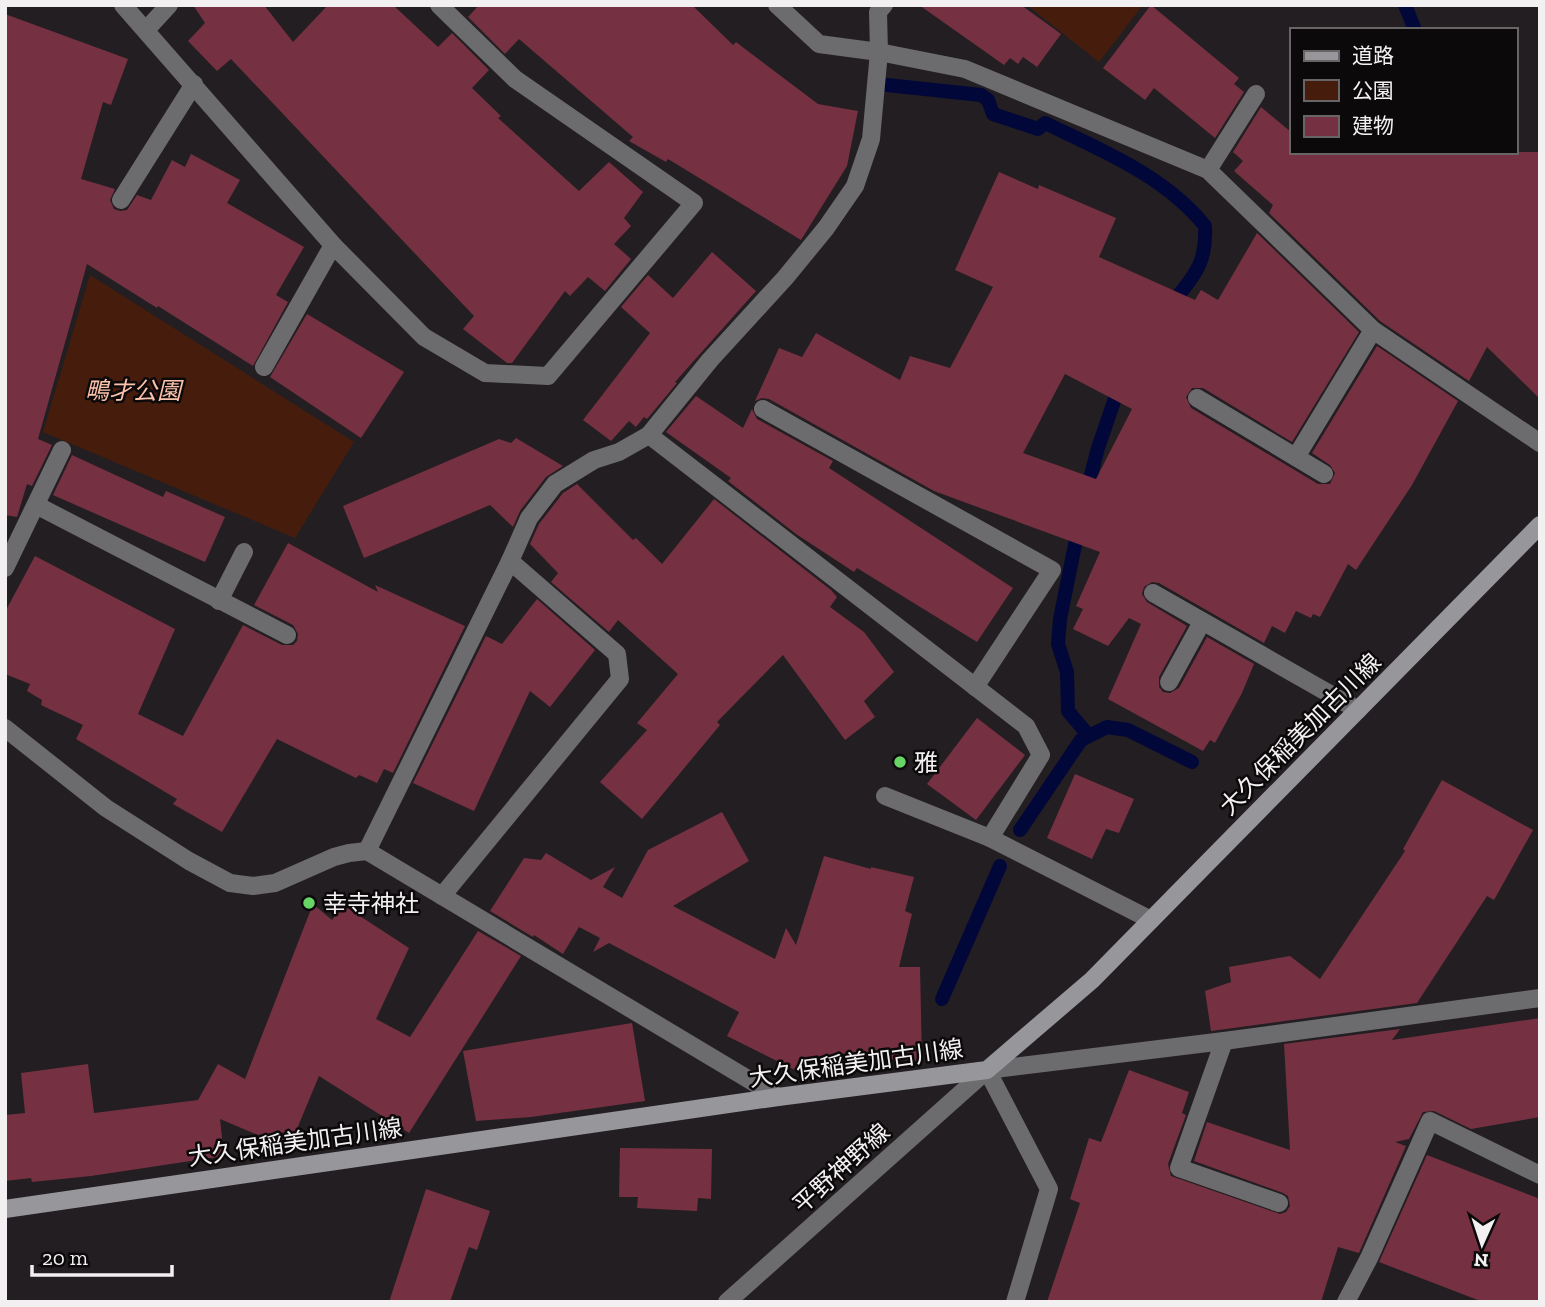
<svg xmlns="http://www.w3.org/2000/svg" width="1545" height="1307" font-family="'Zilla Slab','Noto Sans JP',serif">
  <rect width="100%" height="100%" fill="#231e22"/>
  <g fill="#461d0d">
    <path d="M 1027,5 L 1141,5 L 1142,6 L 1099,62 Z"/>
    <path d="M 90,275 L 354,442 L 295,538 L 43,432 Z"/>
  </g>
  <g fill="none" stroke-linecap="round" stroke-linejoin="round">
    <g stroke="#020739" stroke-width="14">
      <path d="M 1405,5 L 1415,30"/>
      <path d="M 887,85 L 981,95 L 988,100 L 993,114 L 1038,129 L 1045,123 C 1101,150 1165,176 1205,226 C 1207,268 1191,278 1168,309"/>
      <path d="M 1086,495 L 1098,448 L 1120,384"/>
      <path d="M 1079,525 L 1060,619 L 1058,644 L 1067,672 L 1068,711 L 1089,736"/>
      <path d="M 1020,830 L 1081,740 L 1107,727 L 1128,730 L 1192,762"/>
      <path d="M 942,999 L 1000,866"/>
    </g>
  </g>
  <g fill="#753141" fill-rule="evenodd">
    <path d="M 193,5 L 264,5 L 293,42 L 328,5 L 393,5 L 438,47 L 452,33 L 489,70 L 472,88 L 501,116 L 498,118 L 579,191 L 609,162 L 643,192 L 624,218 L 631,226 L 614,244 L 631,259 L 605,291 L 588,277 L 570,296 L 565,291 L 512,363 L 507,363 L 463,329 L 474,316 L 231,59 L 217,71 L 188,41 L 205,23 Z"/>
    <path d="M 479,5 L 692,5 L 733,45 L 736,42 L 818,104 L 858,111 L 847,166 L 801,240 L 668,159 L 666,162 L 629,141 L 633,137 L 519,39 L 505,54 L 468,17 Z"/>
    <path d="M 919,5 L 1021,5 L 1061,34 L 1037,67 L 1023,57 L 1018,64 L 1010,58 L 1004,65 Z"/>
    <path d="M 1151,5 L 1239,78 L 1234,84 L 1244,92 L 1215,138 L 1154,88 L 1145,100 L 1103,68 Z"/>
    <path d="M 5,14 L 128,59 L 111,105 L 103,102 L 81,179 L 115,189 L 110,200 L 114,209 L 120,211 L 127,210 L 137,195 L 151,200 L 172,160 L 185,167 L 191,154 L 240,180 L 227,203 L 304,247 L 276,295 L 288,302 L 253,366 L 158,306 L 157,308 L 87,264 L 38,439 L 52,445 L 32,486 L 27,484 L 17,517 L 5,515 Z"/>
    <path d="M 1261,107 L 1291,132 L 1291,152 L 1540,152 L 1540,399 L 1487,347 L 1469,381 L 1380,321 L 1269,213 L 1273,205 L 1234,171 L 1243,161 L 1233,152 Z"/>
    <path d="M 999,172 L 1038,189 L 1039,185 L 1116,218 L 1099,257 L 1195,300 L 1201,290 L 1218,300 L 1257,233 L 1359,332 L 1292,442 L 1203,388 L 1192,388 L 1186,397 L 1191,408 L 1318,484 L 1330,484 L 1335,473 L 1330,465 L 1312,453 L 1377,346 L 1458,401 L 1412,485 L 1356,570 L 1348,564 L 1320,617 L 1313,614 L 1311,618 L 1296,611 L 1285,633 L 1272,626 L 1264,643 L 1159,583 L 1152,582 L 1144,587 L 1142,594 L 1147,602 L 1187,626 L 1159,677 L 1159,687 L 1163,692 L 1170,693 L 1179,688 L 1207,637 L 1254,664 L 1242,693 L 1215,743 L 1210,740 L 1203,751 L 1108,699 L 1141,624 L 1129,618 L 1108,646 L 1073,629 L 1083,609 L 1076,606 L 1100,552 L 934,491 L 769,399 L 762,398 L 755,401 L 779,348 L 802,357 L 816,333 L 900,380 L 910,356 L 950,368 L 993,287 L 955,270 ZM 1065,374 L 1132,409 L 1096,479 L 1023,453 Z"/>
    <path d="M 712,252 L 756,291 L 675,382 L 677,383 L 647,419 L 644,417 L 636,427 L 629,421 L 611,441 L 583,420 L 650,333 L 621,307 L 648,275 L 673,298 Z"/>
    <path d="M 307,314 L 404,372 L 361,438 L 270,377 Z"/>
    <path d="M 696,396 L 743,428 L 752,409 L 757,419 L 833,461 L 829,468 L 1013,588 L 977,642 L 857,568 L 854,572 L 796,534 L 728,481 L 731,478 L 666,432 Z"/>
    <path d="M 516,438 L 563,466 L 546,477 L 520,511 L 513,527 L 490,505 L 364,558 L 343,506 L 499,439 L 511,443 Z"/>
    <path d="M 72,455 L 163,497 L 166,491 L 225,517 L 205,562 L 53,495 Z"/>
    <path d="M 577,484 L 633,540 L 636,538 L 662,564 L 714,499 L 831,590 L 837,597 L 830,607 L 864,632 L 894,672 L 864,701 L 875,717 L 845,740 L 783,655 L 717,722 L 720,725 L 642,819 L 600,782 L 647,730 L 637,723 L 678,674 L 618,620 L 609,632 L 551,582 L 558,573 L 530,544 L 539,524 L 563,493 Z"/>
    <path d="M 288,543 L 378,592 L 375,585 L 465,626 L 393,773 L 384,769 L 377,783 L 359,775 L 356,778 L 277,739 L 222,832 L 173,804 L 177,799 L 76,739 L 83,725 L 41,705 L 42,700 L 27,691 L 30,684 L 5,674 L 5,612 L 35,556 L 175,629 L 138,714 L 183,736 L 243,625 L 282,645 L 293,645 L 297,641 L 298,634 L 293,625 L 254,605 Z"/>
    <path d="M 537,599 L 595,650 L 550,707 L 530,691 L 474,811 L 413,783 L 486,636 L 502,644 Z"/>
    <path d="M 977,718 L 1025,755 L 976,820 L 927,784 Z"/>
    <path d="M 1075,774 L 1134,799 L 1119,833 L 1106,829 L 1092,859 L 1047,838 Z"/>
    <path d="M 1442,780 L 1533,830 L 1494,900 L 1487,896 L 1417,1003 L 1211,1031 L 1205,991 L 1231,982 L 1229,967 L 1290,956 L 1320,979 L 1405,851 L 1403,849 Z"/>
    <path d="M 722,812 L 749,861 L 673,906 L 775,959 L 786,928 L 796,945 L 824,856 L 871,869 L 871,867 L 914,877 L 905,911 L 912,914 L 899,967 L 920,967 L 922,1061 L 819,1056 L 809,1077 L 727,1036 L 739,1012 L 609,943 L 593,952 L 600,938 L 579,927 L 563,954 L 534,935 L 533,937 L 490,911 L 524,858 L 541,860 L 546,853 L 591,880 L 615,867 L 603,887 L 622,898 L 648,850 Z"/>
    <path d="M 313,904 L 332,920 L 343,905 L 409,948 L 376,1019 L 410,1037 L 478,931 L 521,956 L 409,1133 L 319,1076 L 289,1148 L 220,1119 L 224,1156 L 91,1176 L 32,1182 L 31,1178 L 5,1181 L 5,1115 L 25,1113 L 21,1073 L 88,1064 L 94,1113 L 198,1100 L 218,1064 L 245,1079 Z"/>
    <path d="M 1540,1018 L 1540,1117 L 1471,1129 L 1434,1111 L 1423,1112 L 1409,1139 L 1395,1142 L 1406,1146 L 1359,1253 L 1338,1247 L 1321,1302 L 1047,1302 L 1080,1203 L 1070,1199 L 1089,1138 L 1101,1142 L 1129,1070 L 1189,1092 L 1182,1113 L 1186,1115 L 1168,1164 L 1171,1176 L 1280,1214 L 1286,1212 L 1290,1206 L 1288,1196 L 1283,1193 L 1194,1161 L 1207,1122 L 1290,1150 L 1284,1044 L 1400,1029 L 1392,1040 Z"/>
    <path d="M 632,1023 L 645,1101 L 531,1117 L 476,1121 L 463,1051 Z"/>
    <path d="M 620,1148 L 712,1149 L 711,1199 L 698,1198 L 697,1211 L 637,1208 L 638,1197 L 619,1197 Z"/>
    <path d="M 1427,1155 L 1540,1199 L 1540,1302 L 1483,1302 L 1379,1262 Z"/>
    <path d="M 426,1189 L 490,1211 L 477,1250 L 469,1247 L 450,1302 L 389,1302 Z"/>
  </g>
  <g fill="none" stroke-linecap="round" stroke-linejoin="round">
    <g stroke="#6c6b6e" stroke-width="18">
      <path d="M 123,5 L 333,245 L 424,337 L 485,373 L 548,376 L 694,203 L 515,79 L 439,5"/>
      <path d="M 777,5 L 819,44 L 879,52 L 965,69 L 1208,170 L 1373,330 L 1540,443"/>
      <path d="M 146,30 L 169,5"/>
      <path d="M 1208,170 L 1256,94"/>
      <path d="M 121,200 L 194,84"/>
      <path d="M 264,367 L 333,245"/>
      <path d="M 1197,398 L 1324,474"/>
      <path d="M 763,409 L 1052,570 L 975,687"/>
      <path d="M 649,435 L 1026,726 L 1041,755 L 990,838"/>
      <path d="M 1296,457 L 1373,330"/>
      <path d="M 36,505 L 287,635"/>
      <path d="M 5,568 L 62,450"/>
      <path d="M 1153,593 L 1358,710"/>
      <path d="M 219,601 L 244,552"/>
      <path d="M 1169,682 L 1202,622"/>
      <path d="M 5,728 L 106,808 L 189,861 L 230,883 L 253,886 L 275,883 L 334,857 L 349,853 L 367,851 L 778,1097"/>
      <path d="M 885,796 L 990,838 L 1151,920"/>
      <path d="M 367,851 L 510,561 L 529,518 L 555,484 L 594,460 L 619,452 L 649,435 L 710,360 L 785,278 L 826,228 L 855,186 L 871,139 L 879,52 L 878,12 L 884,5"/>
      <path d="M 442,896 L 620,679 L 617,654 L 510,561"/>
      <path d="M 1224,1041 L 1179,1168 L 1279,1203"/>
      <path d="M 1015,1302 L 1049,1189 L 987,1070 L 1224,1041 L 1540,998"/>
      <path d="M 1346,1302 L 1369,1258 L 1430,1121 L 1540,1175"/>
    </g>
    <path stroke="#6c6b6e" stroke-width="18" d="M 727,1302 L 987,1070"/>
    <path stroke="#97969b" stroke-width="18" d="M 5,1209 L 778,1097 L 987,1070 L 1092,980 L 1540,525"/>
  </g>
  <g fill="#68d465" stroke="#0b090a" stroke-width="2.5">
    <circle cx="900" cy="762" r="7"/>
    <circle cx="309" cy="903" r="7"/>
  </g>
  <g text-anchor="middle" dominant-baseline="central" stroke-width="5" stroke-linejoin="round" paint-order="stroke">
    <g font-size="24" font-style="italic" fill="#fcc1aa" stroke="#0b090a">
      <text x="133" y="390">鴫才公園</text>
    </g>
    <g font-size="24" fill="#f3f0f2" stroke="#0b090a">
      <text transform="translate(1300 734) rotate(-45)">大久保稲美加古川線</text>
      <text transform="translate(856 1063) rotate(-8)">大久保稲美加古川線</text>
      <text transform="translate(295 1142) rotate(-8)">大久保稲美加古川線</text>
      <text transform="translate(841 1168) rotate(-42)">平野神野線</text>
    </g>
    <g font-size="24" fill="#f3f0f2" stroke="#0b090a" text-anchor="start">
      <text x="914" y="762">雅</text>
      <text x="323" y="903">幸寺神社</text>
    </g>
  </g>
  <rect width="1545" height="1307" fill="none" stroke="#f3f0f2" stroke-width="14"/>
  <rect x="1290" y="28" width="228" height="126" fill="#0b090a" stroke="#686567" stroke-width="2"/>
  <rect x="1304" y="51" width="35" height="10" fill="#97969b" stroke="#686567" stroke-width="2"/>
  <text x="1352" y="63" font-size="21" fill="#f3f0f2">道路</text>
  <rect x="1304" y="80" width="35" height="21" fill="#461d0d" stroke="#686567" stroke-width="2"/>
  <text x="1352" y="98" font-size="21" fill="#f3f0f2">公園</text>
  <rect x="1304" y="116" width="35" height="21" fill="#753141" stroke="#686567" stroke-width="2"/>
  <text x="1352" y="133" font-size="21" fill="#f3f0f2">建物</text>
  <g transform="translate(1482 1244) rotate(183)" stroke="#0b090a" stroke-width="5" paint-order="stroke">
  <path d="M0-5L12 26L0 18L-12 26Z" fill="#f3f0f2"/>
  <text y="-10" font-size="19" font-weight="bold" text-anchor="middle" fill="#f3f0f2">N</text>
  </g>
  <path d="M32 1265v10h140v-10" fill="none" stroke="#f3f0f2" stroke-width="3.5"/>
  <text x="42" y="1265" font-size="21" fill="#f3f0f2" stroke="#0b090a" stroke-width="5" paint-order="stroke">20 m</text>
</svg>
